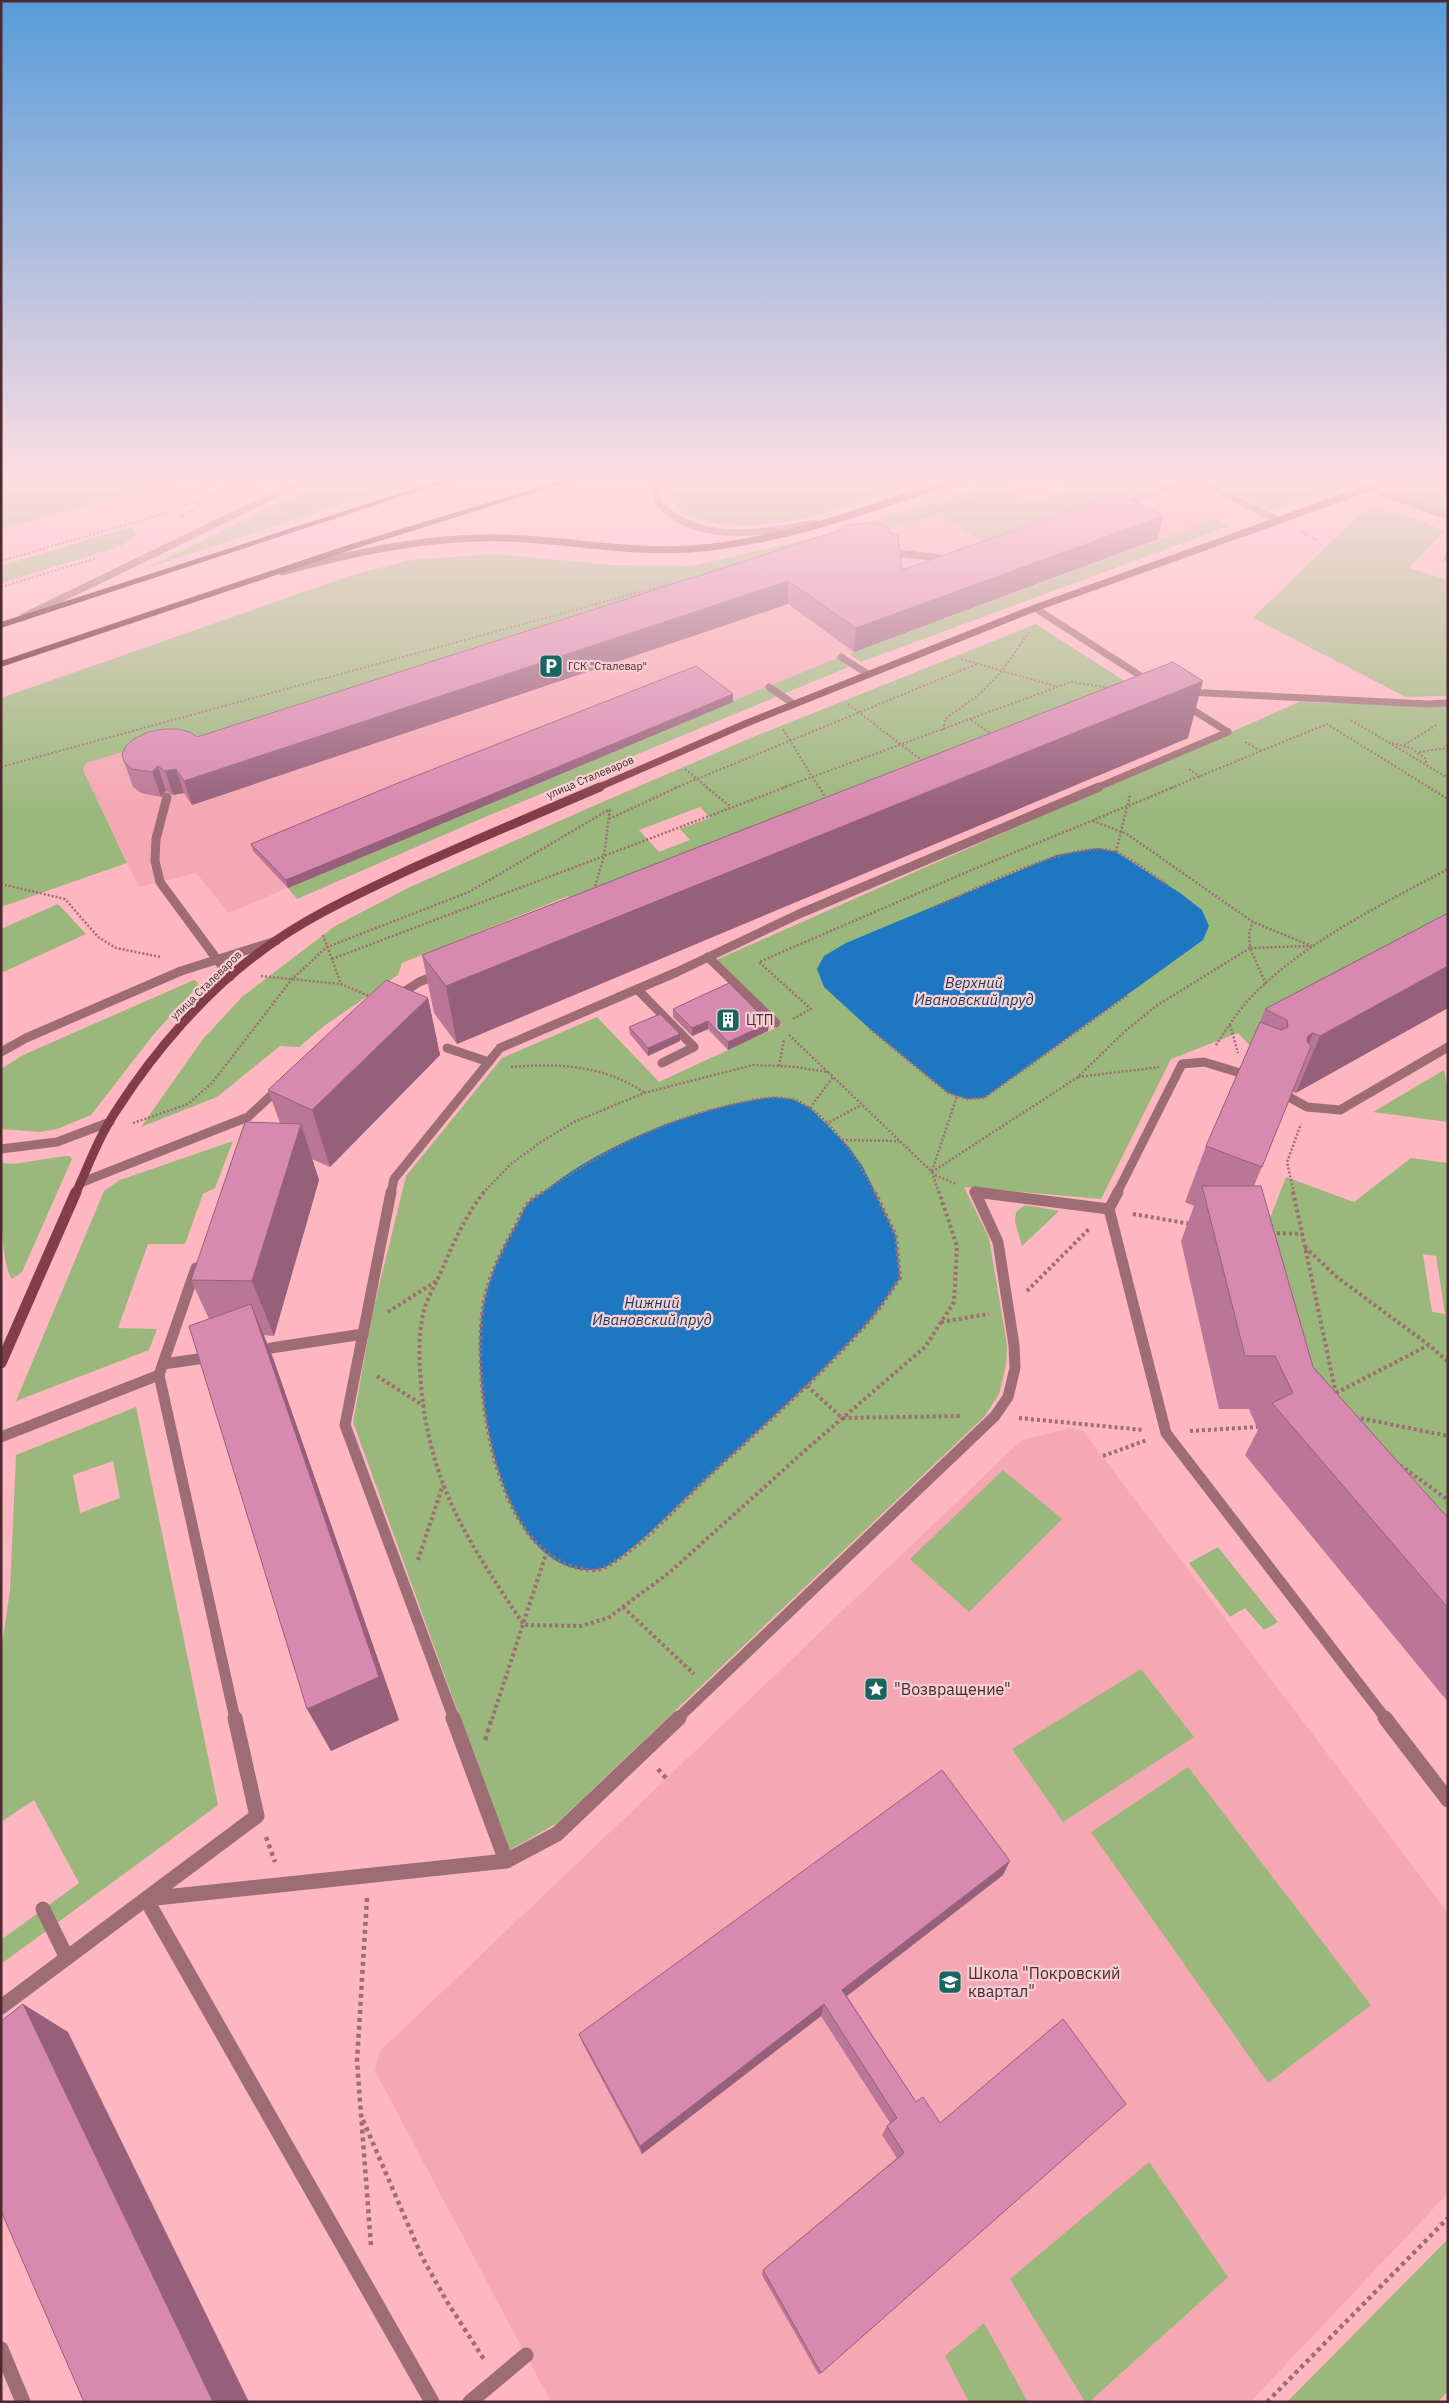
<svg xmlns="http://www.w3.org/2000/svg" width="1449" height="2403" font-family="'IBM Plex Sans',sans-serif">
  <rect width="100%" height="100%" fill="#feb6c0"/>
  <g fill="#f5a7b3">
    <path d="M 1196,486 L 1244,509 L 1021,589 L 837,658 L 454,816 L 229,913 L 196,873 L 139,887 L 83,770 L 86,763 L 149,744 L 192,736 L 235,740 L 591,624 L 939,514 L 1005,555 Z"/>
    <path d="M 1070,1428 L 1083,1431 L 1448,1913 L 1448,2193 L 1250,2402 L 551,2402 L 375,2071 L 380,2051 L 1022,1440 Z"/>
  </g>
  <g fill="#9ab87c" fill-rule="evenodd">
    <path d="M 1,476 L 187,476 L 1,530 Z"/>
    <path d="M 333,476 L 428,476 L 144,569 Z"/>
    <path d="M 677,476 L 707,476 L 722,482 L 743,483 L 764,476 L 933,476 C 865,499 790,535 716,523 C 705,521 690,518 680,511 C 673,505 670,492 667,484 Z"/>
    <path d="M 988,476 L 1016,476 L 998,482 L 1030,501 C 1073,487 1125,461 1168,483 L 989,546 L 939,514 L 240,739 L 191,736 L 149,744 L 86,763 L 83,770 L 127,863 L 1,907 L 1,698 L 352,575 L 411,560 L 495,554 L 613,565 L 692,566 L 826,535 L 997,482 Z"/>
    <path d="M 1197,476 L 1370,476 L 1271,510 Z"/>
    <path d="M 1448,476 L 1448,514 L 1392,494 L 1446,476 Z"/>
    <path d="M 1381,507 L 1422,521 L 1444,531 L 1409,568 L 1448,580 L 1448,696 L 1406,697 L 1253,618 L 1364,510 Z"/>
    <path d="M 1215,519 L 1229,526 L 861,662 L 849,654 Z"/>
    <path d="M 131,527 L 137,535 L 121,546 L 1,583 L 1,566 Z"/>
    <path d="M 1036,624 L 1140,691 L 582,909 L 568,896 L 402,963 L 398,975 L 324,1026 L 299,1047 L 280,1046 L 217,1097 L 141,1127 L 203,1039 L 242,997 L 335,926 L 410,887 L 598,804 L 753,737 ZM 700,807 L 710,818 L 680,829 L 690,840 L 659,852 L 639,830 Z"/>
    <path d="M 837,658 L 849,667 L 485,817 L 297,899 L 288,888 L 454,816 Z"/>
    <path d="M 1299,702 L 1442,706 L 1448,704 L 1448,945 L 1254,1050 L 1238,1033 L 1171,1059 L 1101,1199 L 964,1187 L 989,1238 L 1007,1345 L 1006,1366 L 999,1394 L 985,1416 L 557,1823 L 508,1851 L 353,1422 L 373,1311 L 406,1176 L 502,1058 L 597,1017 L 659,1082 L 782,1025 L 716,960 Z"/>
    <path d="M 58,904 L 86,934 L 1,973 L 1,929 Z"/>
    <path d="M 194,980 L 198,983 L 197,987 L 153,1035 L 91,1115 L 57,1129 L 40,1132 L 1,1129 L 1,1069 L 23,1055 Z"/>
    <path d="M 1444,1070 L 1448,1091 L 1448,1122 L 1373,1112 Z"/>
    <path d="M 233,1141 L 215,1188 L 203,1194 L 185,1244 L 148,1244 L 118,1328 L 157,1329 L 149,1350 L 16,1401 L 104,1191 L 120,1180 Z"/>
    <path d="M 65,1156 L 70,1156 L 72,1159 L 22,1272 L 12,1279 C 0,1264 1,1188 1,1163 L 14,1164 Z"/>
    <path d="M 1411,1158 L 1448,1163 L 1448,1565 L 1323,1423 L 1268,1223 L 1286,1177 L 1354,1202 ZM 1423,1254 L 1436,1256 L 1445,1314 L 1432,1312 Z"/>
    <path d="M 1025,1205 L 1059,1211 L 1022,1246 L 1015,1222 L 1016,1212 Z"/>
    <path d="M 136,1407 L 218,1805 L 1,1964 L 1,1940 L 79,1883 L 34,1800 L 1,1822 L 1,1652 L 10,1590 L 16,1455 ZM 113,1461 L 120,1498 L 80,1513 L 73,1475 Z"/>
    <path d="M 1003,1470 L 1062,1519 L 969,1612 L 910,1559 Z"/>
    <path d="M 1218,1547 L 1221,1551 L 1278,1622 L 1264,1630 L 1245,1608 L 1230,1617 L 1189,1563 Z"/>
    <path d="M 1141,1669 L 1194,1737 L 1063,1822 L 1012,1749 Z"/>
    <path d="M 1188,1767 L 1371,2005 L 1268,2083 L 1091,1832 Z"/>
    <path d="M 1149,2162 L 1228,2277 L 1089,2402 L 1085,2402 L 1010,2279 Z"/>
    <path d="M 1448,2239 L 1448,2391 L 1438,2402 L 1287,2402 Z"/>
    <path d="M 984,2323 L 1028,2402 L 969,2402 L 945,2356 Z"/>
  </g>
  <g fill="#1f76c1">
    <path d="M 1098,848 L 1116,852 L 1180,893 L 1202,910 L 1209,926 L 1203,940 L 984,1098 L 967,1099 L 948,1093 L 870,1029 L 824,987 L 817,969 L 824,956 L 846,943 L 1057,855 Z"/>
    <path d="M 774,1097 L 792,1099 L 810,1108 L 849,1147 L 863,1167 L 896,1236 L 900,1278 C 890,1292 881,1307 870,1320 C 820,1376 763,1426 708,1477 C 678,1505 644,1541 611,1564 C 604,1568 598,1570 590,1570 C 497,1571 471,1379 482,1312 C 488,1278 500,1252 517,1223 C 520,1217 524,1209 528,1203 C 534,1197 544,1192 551,1186 C 607,1142 703,1105 774,1097 Z"/>
  </g>
  <g fill="none" stroke-linecap="round" stroke-linejoin="round">
    <g stroke="#a06c74" stroke-width="2" stroke-dasharray="2 2" stroke-linecap="butt">
      <path d="M 203,476 L 212,487 L 206,500"/>
      <path d="M 179,518 L 201,504"/>
      <path d="M 894,523 L 1013,491"/>
      <path d="M 1301,532 L 1318,541"/>
      <path d="M 1,561 L 166,513 L 263,476"/>
      <path d="M 1,587 L 97,558"/>
      <path d="M 961,659 L 1058,687"/>
      <path d="M 848,704 L 924,762"/>
      <path d="M 971,720 L 993,735"/>
      <path d="M 1351,720 L 1448,778"/>
      <path d="M 783,729 L 819,788"/>
      <path d="M 943,730 L 945,719 L 981,693 L 1002,671 L 1029,632"/>
      <path d="M 1245,742 L 1261,751"/>
      <path d="M 1392,743 L 1411,748 L 1426,759 L 1426,765"/>
      <path d="M 1404,745 L 1438,724"/>
      <path d="M 1419,752 L 1448,748"/>
      <path d="M 1,767 L 695,577"/>
      <path d="M 685,769 L 708,788"/>
      <path d="M 1189,769 L 1200,777"/>
      <path d="M 675,788 L 977,664"/>
      <path d="M 782,788 L 1071,682 L 1111,688"/>
      <path d="M 1171,788 L 1327,724 L 1430,788"/>
    </g>
    <g stroke="#a06c74" stroke-width="2.5" stroke-dasharray="2 2" stroke-linecap="butt">
      <path d="M 706,787 L 730,806"/>
      <path d="M 819,787 L 827,800"/>
      <path d="M 1428,787 L 1448,799"/>
      <path d="M 609,819 L 678,787"/>
      <path d="M 1093,821 L 1127,834 L 1253,922 L 1312,946"/>
      <path d="M 1116,852 L 1130,795"/>
      <path d="M 1,884 L 65,899 L 98,937 L 116,948 L 161,957"/>
      <path d="M 594,890 L 604,856 L 610,808"/>
      <path d="M 932,908 C 972,891 1077,836 1116,852 C 1134,860 1152,875 1168,885"/>
      <path d="M 323,935 L 341,984"/>
      <path d="M 332,959 L 786,787"/>
      <path d="M 261,976 L 341,984 L 371,997"/>
      <path d="M 1266,984 L 1250,948 L 1309,946"/>
      <path d="M 793,1019 L 811,1009 L 759,962 L 974,869 L 1174,787"/>
      <path d="M 1230,1025 L 1238,1053"/>
      <path d="M 870,1029 L 948,1093 L 967,1099 L 984,1098 L 1128,995"/>
      <path d="M 789,1035 L 828,1072"/>
      <path d="M 1216,1045 C 1228,1027 1240,1008 1255,993 C 1310,939 1381,905 1448,869"/>
      <path d="M 779,1066 L 784,1040"/>
      <path d="M 511,1067 C 560,1063 603,1065 645,1093"/>
      <path d="M 1078,1077 L 1159,1067"/>
      <path d="M 810,1108 L 833,1077"/>
      <path d="M 133,1123 L 188,1104 L 212,1083 L 292,979 L 327,947 L 469,892 L 610,809"/>
      <path d="M 826,1124 L 861,1105"/>
      <path d="M 842,1140 L 899,1141"/>
      <path d="M 932,1171 L 957,1096"/>
      <path d="M 932,1172 L 1078,1077 L 1124,1032 L 1156,1006 L 1250,948 L 1249,934 L 1253,922"/>
      <path d="M 935,1175 L 956,1184"/>
      <path d="M 483,1193 L 511,1164 L 541,1142 L 574,1122 L 644,1093 L 753,1065 L 796,1067 L 828,1072 L 932,1172 L 939,1193"/>
      <path d="M 542,1193 C 604,1150 660,1121 734,1104 C 752,1100 772,1095 791,1099 C 824,1106 861,1164 875,1193"/>
      <path d="M 1294,1193 L 1287,1162 L 1301,1124"/>
    </g>
    <g stroke="#a06c74" stroke-width="4" stroke-dasharray="3 3" stroke-linecap="butt">
      <path d="M 484,1192 C 467,1214 455,1239 444,1265 C 438,1280 429,1294 424,1310 C 418,1334 419,1360 421,1385 C 430,1486 469,1543 524,1625 L 581,1626 L 608,1618 L 670,1572 L 809,1447 L 925,1347 L 954,1302 L 957,1246 L 939,1192"/>
      <path d="M 543,1192 C 539,1195 533,1198 529,1202 C 523,1208 520,1217 516,1225 C 501,1252 485,1282 482,1314 C 474,1389 493,1561 590,1570 C 597,1571 605,1568 611,1564 C 648,1541 677,1506 709,1476 C 763,1426 820,1377 869,1321 C 881,1308 890,1292 900,1278 L 896,1236 L 875,1192"/>
      <path d="M 1293,1192 L 1305,1247"/>
      <path d="M 1133,1214 L 1191,1224"/>
      <path d="M 1271,1233 L 1302,1234"/>
      <path d="M 1027,1291 L 1090,1228"/>
      <path d="M 388,1312 L 438,1280"/>
      <path d="M 941,1322 L 989,1314"/>
      <path d="M 377,1376 L 424,1406"/>
      <path d="M 807,1386 L 842,1418 L 962,1416"/>
      <path d="M 1336,1393 L 1429,1345"/>
      <path d="M 1336,1394 L 1305,1247 L 1338,1278 L 1429,1345 L 1448,1362"/>
      <path d="M 1355,1417 L 1448,1436"/>
      <path d="M 1019,1418 L 1144,1430"/>
      <path d="M 1190,1431 L 1257,1427"/>
      <path d="M 1103,1456 L 1147,1440"/>
      <path d="M 1400,1465 L 1448,1500"/>
      <path d="M 418,1560 L 443,1485"/>
      <path d="M 623,1607 L 694,1674"/>
      <path d="M 492,1719 L 546,1554"/>
    </g>
    <g stroke="#a06c74" stroke-width="4.5" stroke-dasharray="4 4" stroke-linecap="butt">
      <path d="M 485,1740 L 492,1718"/>
      <path d="M 658,1769 L 666,1778"/>
      <path d="M 266,1837 L 275,1862"/>
      <path d="M 367,1898 L 357,2061 L 371,2246"/>
      <path d="M 363,2120 L 422,2257 L 446,2300 L 485,2361"/>
      <path d="M 1267,2402 L 1448,2218"/>
    </g>
    <g stroke="#9d6c74" stroke-width="7">
      <path d="M 1191,476 L 1279,521"/>
      <path d="M 1368,488 L 1448,516"/>
      <path d="M 1120,505 L 1195,479"/>
      <path d="M 891,552 L 947,559"/>
      <path d="M 1035,608 L 1150,682"/>
      <path d="M 841,657 L 868,674"/>
      <path d="M 769,687 L 794,704"/>
      <path d="M 1187,692 L 1428,704 L 1448,703"/>
      <path d="M 1185,705 L 1228,732"/>
      <path d="M 1096,788 L 1228,732"/>
    </g>
    <g stroke="#9d6c74" stroke-width="9">
      <path d="M 167,797 L 156,839 L 155,861 L 160,882 L 230,977"/>
      <path d="M 708,957 L 776,1023"/>
      <path d="M 637,989 L 694,1047 L 662,1063"/>
      <path d="M 396,997 L 419,982 L 439,974"/>
      <path d="M 447,1048 L 489,1062"/>
      <path d="M 1,1052 L 26,1038 L 181,971 L 276,941"/>
      <path d="M 1289,1097 L 1307,1107 L 1340,1110 L 1448,1047"/>
      <path d="M 1,1149 L 57,1142 L 110,1122"/>
      <path d="M 80,1183 L 248,1117 L 279,1088"/>
      <path d="M 975,1192 L 981,1193"/>
      <path d="M 391,1193 L 394,1179 L 500,1048 L 677,972 L 799,914 L 1099,787"/>
      <path d="M 1117,1193 L 1182,1064 L 1204,1062 L 1250,1076"/>
    </g>
    <g stroke="#9d6c74" stroke-width="11">
      <path d="M 391,1192 L 345,1425 L 454,1719"/>
      <path d="M 975,1192 L 1109,1209"/>
      <path d="M 1118,1192 L 1109,1209 L 1166,1433 L 1386,1719"/>
      <path d="M 196,1268 L 159,1375 L 235,1719"/>
      <path d="M 271,1348 L 363,1334"/>
      <path d="M 163,1364 L 212,1357"/>
      <path d="M 1,1437 L 159,1375"/>
      <path d="M 677,1719 L 995,1416 L 1008,1397 L 1015,1368 L 1014,1345 L 998,1242 L 975,1192"/>
    </g>
    <g stroke="#9d6c74" stroke-width="15">
      <path d="M 453,1718 L 506,1861"/>
      <path d="M 1385,1718 L 1448,1800"/>
      <path d="M 43,1909 L 67,1958"/>
      <path d="M 1,2007 L 257,1816 L 235,1718"/>
      <path d="M 1,2349 L 23,2402"/>
      <path d="M 432,2402 L 146,1899 L 506,1861 L 557,1834 L 679,1718"/>
      <path d="M 470,2402 L 526,2355"/>
    </g>
    <g stroke="#9d6c74" stroke-width="7">
      <path d="M 663,476 L 656,492 C 657,503 663,508 671,514 C 710,543 771,532 815,523"/>
      <path d="M 23,617 L 314,476"/>
    </g>
    <g stroke="#823d4a" stroke-width="7">
      <path d="M 282,572 C 355,552 429,536 505,538 C 567,540 628,553 690,549 C 786,542 877,506 967,476"/>
      <path d="M 597,788 L 747,723 L 1035,608 L 1402,476"/>
    </g>
    <path stroke="#823d4a" stroke-width="9" d="M 76,1193 C 89,1164 100,1134 118,1108 C 154,1052 206,991 260,952 C 303,919 354,896 402,873 C 468,843 534,815 600,787"/>
    <path stroke="#823d4a" stroke-width="11" d="M 1,1363 L 76,1192"/>
    <g fill="#581224" fill-rule="evenodd">
      <path d="M 453,476 L 465,476 L 1,628 L 1,622 Z"/>
      <path d="M 576,476 L 588,476 L 354,549 L 1,667 L 1,661 L 348,545 Z"/>
    </g>
  </g>
  <g fill="#b97696">
    <path d="M 1163,516 L 1158,539 L 854,652 L 788,604 L 192,805 L 184,793 L 173,795 L 166,791 L 161,797 L 141,793 L 133,787 L 124,762 L 197,737 L 838,531 L 902,570 Z"/>
    <path d="M 1448,548 L 1448,562 L 1443,560 Z"/>
    <path d="M 733,694 L 733,702 L 288,888 L 253,851 L 251,844 Z"/>
    <path d="M 1188,738 L 457,1044 L 434,1013 L 422,955 Z"/>
    <path d="M 1448,913 L 1296,1093 L 1292,1092 L 1254,1186 L 1313,1367 L 1448,1518 L 1448,1702 L 1245,1455 L 1258,1430 L 1249,1409 L 1219,1409 L 1181,1241 L 1194,1206 L 1185,1202 L 1206,1146 L 1260,1022 L 1265,1009 Z"/>
    <path d="M 428,998 L 440,1055 L 330,1167 L 312,1159 L 319,1180 L 274,1336 L 264,1335 L 273,1358 L 399,1720 L 331,1751 L 209,1319 L 191,1280 L 280,1123 L 268,1090 Z"/>
    <path d="M 673,1009 L 769,1023 L 768,1031 L 728,1050 L 708,1029 L 692,1036 L 673,1017 Z"/>
    <path d="M 629,1027 L 680,1034 L 680,1041 L 648,1056 L 630,1034 Z"/>
    <path d="M 1003,1875 L 847,1996 L 916,2102 L 940,2123 L 821,2373 L 819,2375 L 762,2275 L 763,2270 L 897,2158 L 882,2135 L 887,2126 L 890,2123 L 821,2016 L 642,2154 L 583,2044 L 579,2034 Z"/>
  </g>
  <g fill="#96607a">
    <path d="M 1163,516 L 1158,539 L 854,652 L 856,628 Z"/>
    <path d="M 788,581 L 788,604 L 192,805 L 184,781 Z"/>
    <path d="M 1203,681 L 1188,738 L 457,1044 L 446,986 Z"/>
    <path d="M 733,694 L 733,702 L 288,888 L 286,880 Z"/>
    <path d="M 158,766 L 166,791 L 161,797 L 152,772 Z"/>
    <path d="M 176,769 L 184,793 L 173,795 L 165,771 Z"/>
    <path d="M 1448,966 L 1448,1008 L 1296,1093 L 1320,1036 Z"/>
    <path d="M 428,998 L 440,1055 L 330,1167 L 312,1110 Z"/>
    <path d="M 708,1021 L 708,1029 L 692,1036 L 692,1028 Z"/>
    <path d="M 769,1023 L 768,1031 L 728,1050 L 728,1042 Z"/>
    <path d="M 1313,1033 L 1289,1091 L 1308,1036 Z"/>
    <path d="M 680,1034 L 680,1041 L 648,1056 L 648,1048 Z"/>
    <path d="M 301,1124 L 319,1180 L 274,1336 L 252,1281 Z"/>
    <path d="M 251,1304 L 273,1358 L 399,1720 L 331,1751 L 307,1709 Z"/>
    <path d="M 1010,1861 L 1003,1875 L 839,2002 L 842,1990 Z"/>
    <path d="M 23,2004 L 68,2032 L 249,2402 L 213,2402 Z"/>
    <path d="M 824,2004 L 821,2016 L 642,2154 L 640,2146 Z"/>
  </g>
  <g fill="#d789af" stroke="#96607a">
    <path d="M 1119,493 L 1163,516 L 856,628 L 788,581 L 184,781 L 176,769 L 165,771 L 158,766 L 152,772 L 132,769 L 124,762 L 122,754 L 126,746 L 134,739 L 148,732 L 163,729 L 178,729 L 190,732 L 197,737 L 838,531 L 848,525 L 872,523 L 884,525 L 888,527 L 890,533 L 898,535 L 902,570 Z"/>
    <path d="M 1173,662 L 1203,681 L 446,986 L 422,955 Z"/>
    <path d="M 696,666 L 733,694 L 286,880 L 251,844 L 398,783 Z"/>
    <path d="M 1448,913 L 1448,966 L 1320,1036 L 1313,1033 L 1308,1036 L 1307,1042 L 1311,1046 L 1262,1167 L 1206,1146 L 1260,1022 L 1281,1030 L 1288,1027 L 1287,1020 L 1265,1009 Z"/>
    <path d="M 386,980 L 428,998 L 312,1110 L 268,1090 Z"/>
    <path d="M 729,983 L 769,1023 L 728,1042 L 708,1021 L 692,1028 L 673,1009 Z"/>
    <path d="M 660,1014 L 680,1034 L 648,1048 L 629,1027 Z"/>
    <path d="M 245,1122 L 301,1124 L 252,1281 L 191,1280 Z"/>
    <path d="M 1202,1186 L 1261,1186 L 1313,1367 L 1448,1518 L 1448,1608 L 1272,1403 L 1293,1393 L 1275,1356 L 1245,1356 Z"/>
    <path d="M 251,1304 L 379,1677 L 307,1709 L 189,1326 Z"/>
    <path d="M 942,1770 L 1010,1861 L 842,1990 L 916,2102 L 923,2097 L 940,2123 L 1063,2019 L 1126,2104 L 821,2373 L 763,2270 L 904,2153 L 887,2126 L 897,2118 L 824,2004 L 640,2146 L 579,2034 Z"/>
    <path d="M 23,2004 L 213,2402 L 84,2402 L 1,2211 L 1,2021 Z"/>
  </g>
  <linearGradient id="sky" x2="0" y2="1"><stop stop-color="#579bd8"/><stop offset="0.59" stop-color="#ffdee3"/><stop offset="1" stop-color="#ffdee3" stop-opacity="0"/></linearGradient>
  <rect width="1449" height="812" fill="url(#sky)"/>
  <defs>
    <g id="parking-square" transform="scale(1.25)"><rect x="-9" y="-9" width="18" height="18" rx="4" fill="#196661" stroke="#f4cfd3"/><path d="M-3.5-5.5H1a3.5 3.5 0 0 1 0 7H-1V5.5H-3.5ZM-1-3.4V-.6H.8a1.4 1.4 0 0 0 0-2.8Z" fill="#fff"/></g>
    <g id="building-square" transform="scale(1.25)"><rect x="-9" y="-9" width="18" height="18" rx="4" fill="#196661" stroke="#f4cfd3"/><path d="M-4-6H4V6H1V3H-1V6H-4ZM-2.5-4.3h1.7v1.8h-1.7ZM.8-4.3h1.7v1.8H.8ZM-2.5-1h1.7V.8h-1.7ZM.8-1h1.7V.8H.8Z" fill="#fff"/></g>
    <g id="sight-square" transform="scale(1.25)"><rect x="-9" y="-9" width="18" height="18" rx="4" fill="#196661" stroke="#f4cfd3"/><path d="M0-6L1.8-2.2L6-1.7L2.9 1.2L3.7 5.4L0 3.3L-3.7 5.4L-2.9 1.2L-6-1.7L-1.8-2.2Z" fill="#fff"/></g>
    <g id="school-square" transform="scale(1.25)"><rect x="-9" y="-9" width="18" height="18" rx="4" fill="#196661" stroke="#f4cfd3"/><path d="M0-5L7-2L0 1L-7-2ZM-4 1L0 2.5L4 1V4Q0 6-4 4Z" fill="#fff"/></g>
  </defs>
  <g fill-rule="evenodd">
    <use href="#parking-square" x="551" y="666"/>
    <use href="#building-square" x="728" y="1020"/>
    <use href="#sight-square" x="876" y="1689"/>
    <use href="#school-square" x="950" y="1982"/>
  </g>
  <g text-anchor="middle" dominant-baseline="central" stroke-width="4.5" stroke-linejoin="round" paint-order="stroke">
    <g font-size="11" fill="#4d2a30" stroke="#f4cfd3" text-anchor="start">
      <text x="568" y="666">ГСК "Сталевар"</text>
    </g>
    <g font-size="11" fill="#4d2a30" stroke="#f4cfd3">
      <text transform="translate(590 777) rotate(-23)">улица Сталеваров</text>
      <text transform="translate(206 985) rotate(-44)">улица Сталеваров</text>
    </g>
    <g font-size="14" fill="#4d2a30" stroke="#f4cfd3" text-anchor="start">
      <text x="746" y="1020">ЦТП</text>
    </g>
    <g font-size="15" font-style="italic" fill="#173958" stroke="#f4cfd3">
      <text x="974" y="982">Верхний<tspan x="974" dy="17">Ивановский пруд</tspan></text>
      <text x="652" y="1302">Нижний<tspan x="652" dy="17">Ивановский пруд</tspan></text>
    </g>
    <g font-size="16" fill="#4d2a30" stroke="#f4cfd3" text-anchor="start">
      <text x="894" y="1689">"Возвращение"</text>
      <text x="968" y="1973">Школа "Покровский<tspan x="968" dy="18">квартал"</tspan></text>
    </g>
  </g>
  <rect width="1449" height="2403" fill="none" stroke="#4d2a30" stroke-width="5"/>
</svg>
